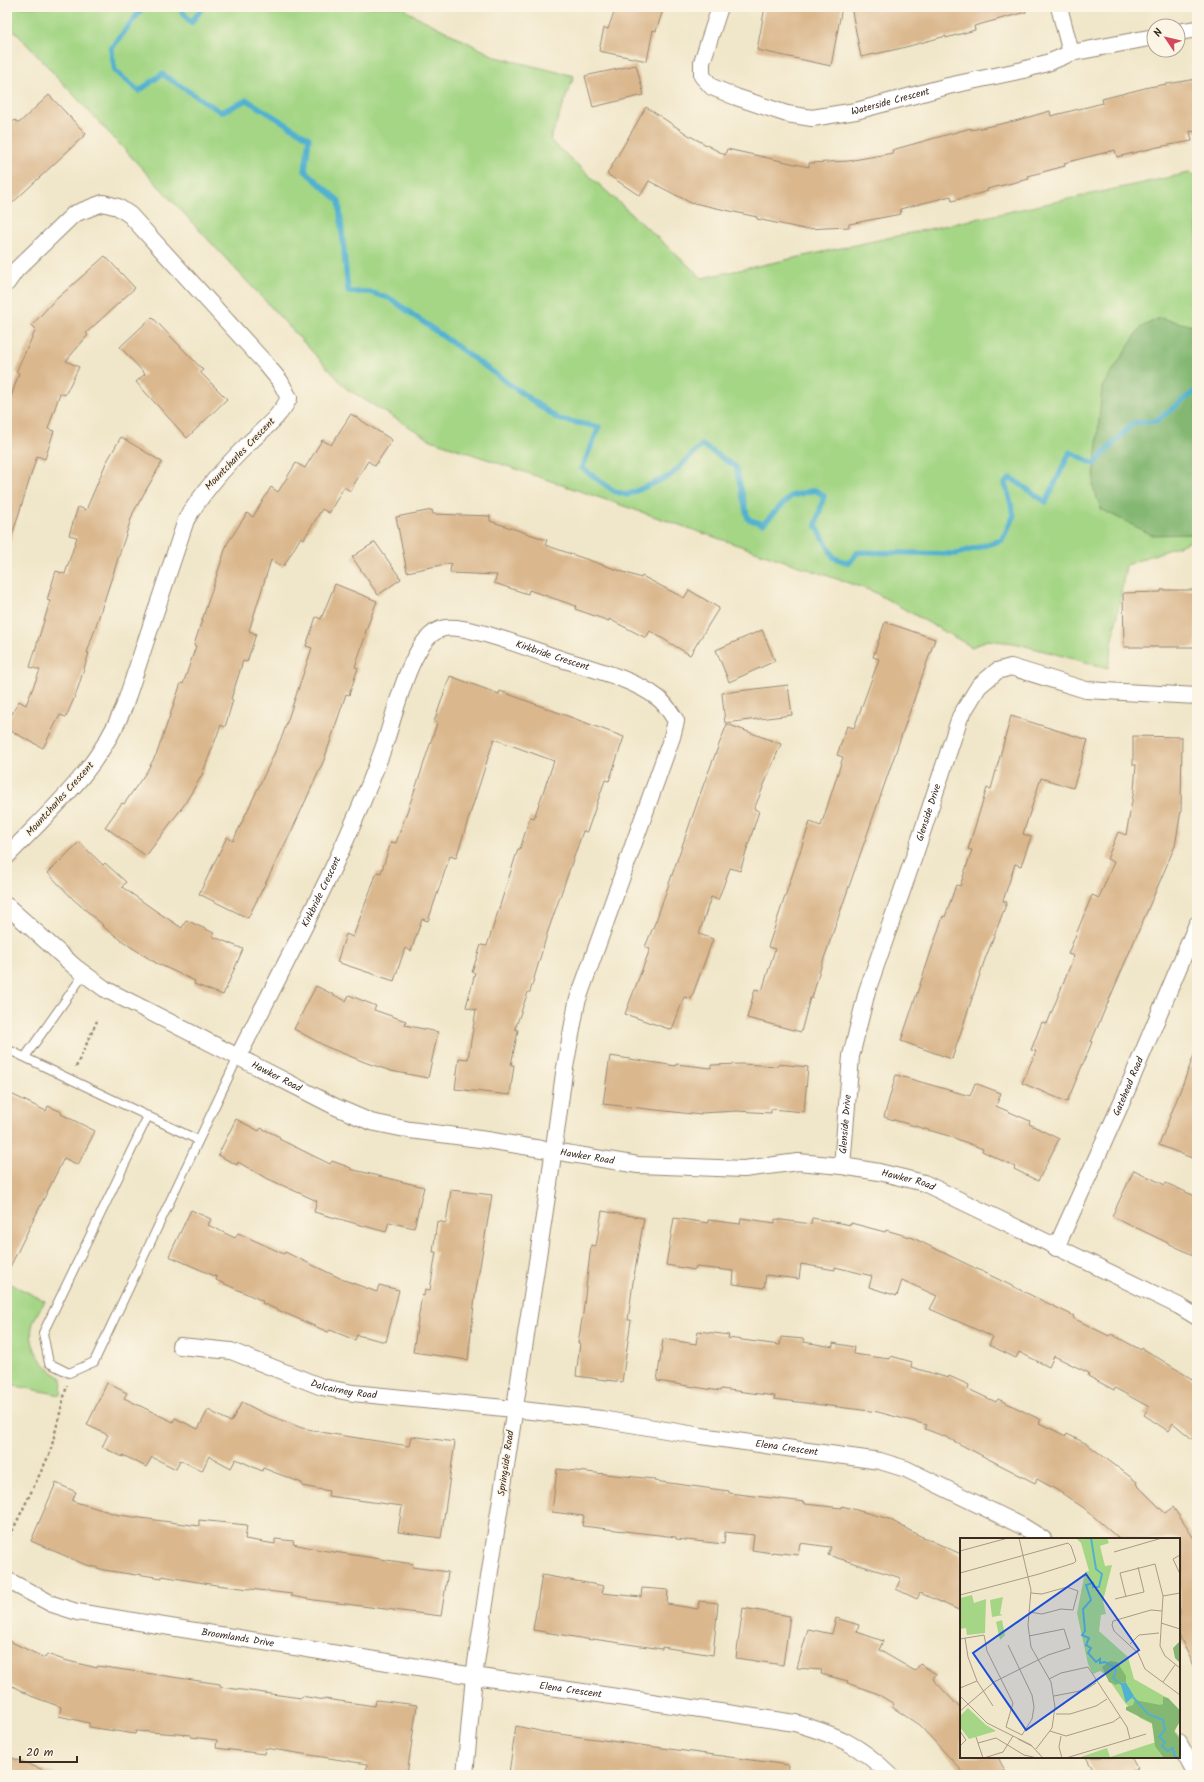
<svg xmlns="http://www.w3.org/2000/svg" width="1204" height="1782" font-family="Kalam,sans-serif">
  <rect width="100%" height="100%" fill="#fcf5e5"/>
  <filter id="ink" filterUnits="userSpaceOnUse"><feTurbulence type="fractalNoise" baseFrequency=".025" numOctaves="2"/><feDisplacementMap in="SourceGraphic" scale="8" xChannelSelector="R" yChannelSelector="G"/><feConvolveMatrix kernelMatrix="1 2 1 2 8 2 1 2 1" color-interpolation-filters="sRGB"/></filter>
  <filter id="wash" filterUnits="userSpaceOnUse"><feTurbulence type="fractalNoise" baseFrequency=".012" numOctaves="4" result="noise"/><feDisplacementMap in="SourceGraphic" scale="16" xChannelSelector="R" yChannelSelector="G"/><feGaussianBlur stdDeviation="0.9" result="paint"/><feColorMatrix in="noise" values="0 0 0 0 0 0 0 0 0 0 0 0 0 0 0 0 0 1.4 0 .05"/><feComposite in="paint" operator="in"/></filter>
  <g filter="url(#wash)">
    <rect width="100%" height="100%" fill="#f0e6c9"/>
    <g fill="#a4d685" stroke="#708052">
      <path d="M 7,7 L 404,7 L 410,13 L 496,57 L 574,76 L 550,140 L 702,278 L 1189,173 L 1197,176 L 1197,539 L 1126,565 L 1108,668 L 1014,643 L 987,640 L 972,647 L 872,591 L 431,440 L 347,389 L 7,23 Z"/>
      <path d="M 7,1282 L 45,1301 C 41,1308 35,1316 33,1323 C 26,1346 43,1368 62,1378 L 61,1395 L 16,1386 L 7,1382 Z"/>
    </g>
    <path fill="#83b772" stroke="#5f7048" d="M 1160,318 L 1197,327 L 1197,534 L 1152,535 L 1101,509 L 1093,487 L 1102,387 L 1141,327 Z"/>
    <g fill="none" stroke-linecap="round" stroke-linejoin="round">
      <g stroke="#51b1d0" stroke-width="5.5">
        <path d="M 143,7 L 111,49 L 115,71 L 139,91 L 162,74 L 221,112 L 247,100 L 309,138 L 305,171 L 339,201 L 348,292 L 370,292 L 391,299 L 558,419 L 599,427 L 582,468 L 614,491 L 627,495 L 670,476 L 702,445 L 736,467 L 748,519 L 763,524 L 791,496 L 815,490 L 824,496 L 816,525 L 834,558 L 849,563 L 858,552 L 956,554 L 1002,540 L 1014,515 L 1005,483 L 1011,478 L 1046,502 L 1070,452 L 1094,464 L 1133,423 L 1156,421 L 1194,392 L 1197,393"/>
        <path d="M 179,7 L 191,23 L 203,7"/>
      </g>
    </g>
    <g id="blocks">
      <g fill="#dab78d">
        <path d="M 616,7 L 664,7 L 656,31 L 653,30 L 647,61 L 599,51 L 604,28 L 608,29 Z"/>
        <path d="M 765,7 L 842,7 L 831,66 L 757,50 Z"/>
        <path d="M 851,7 L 1026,7 L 1026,12 L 974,26 L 975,30 L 946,38 L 946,36 L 898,49 L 861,57 Z"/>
        <path d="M 636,65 L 644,95 L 593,107 L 585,76 Z"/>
        <path d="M 1197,79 L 1197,132 L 1190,131 L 1192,141 L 1158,147 L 1117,157 L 1115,150 L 1064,163 L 1065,166 L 1028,176 L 1029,179 L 987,189 L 988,191 L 952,201 L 951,196 L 900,209 L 901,214 L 849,224 L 849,227 L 804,229 L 757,219 L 757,217 L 694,203 L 693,204 L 649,181 L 640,196 L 607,174 L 646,107 L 690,136 L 725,155 L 727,149 L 809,167 L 809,163 L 848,161 L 893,153 L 892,150 L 971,128 L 971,130 L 1015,121 L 1050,111 L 1051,116 L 1103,103 L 1102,99 L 1149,87 Z"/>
        <path d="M 49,95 L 86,134 L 7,208 L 7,127 L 15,120 L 19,123 Z"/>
        <path d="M 105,256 L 135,288 L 86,333 L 88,335 L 66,361 L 79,367 L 65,395 L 60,393 L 48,429 L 54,431 L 45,459 L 37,456 L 10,542 L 7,542 L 7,409 L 19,373 L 16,372 L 36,329 L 32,325 L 52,303 Z"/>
        <path d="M 152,317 L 203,370 L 200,372 L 227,399 L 187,438 L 136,382 L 145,374 L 120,347 Z"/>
        <path d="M 351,414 L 392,440 L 375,466 L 368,461 L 350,491 L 344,487 L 329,513 L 322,509 L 304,539 L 301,537 L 283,567 L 271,560 L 249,631 L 256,634 L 247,662 L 243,661 L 231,699 L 233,700 L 225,727 L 221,725 L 202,775 L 184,805 L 146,856 L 105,827 L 122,803 L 124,804 L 147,771 L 157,753 L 181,683 L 183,684 L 196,646 L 194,645 L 203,617 L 227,544 L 247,513 L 253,517 L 271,487 L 278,492 L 296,463 L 305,468 L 322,440 L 331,445 Z"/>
        <path d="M 121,437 L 162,462 L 133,513 L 87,653 L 89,653 L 76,694 L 66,717 L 60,715 L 43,748 L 7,729 L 7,723 L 19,701 L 26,705 L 40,670 L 30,667 L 50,601 L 47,600 L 56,571 L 65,574 L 77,537 L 69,535 L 78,507 L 86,510 L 106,463 Z"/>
        <path d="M 432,510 L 433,514 L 490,516 L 490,521 L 547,540 L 545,545 L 641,578 L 642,576 L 684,598 L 689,590 L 719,608 L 690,655 L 650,631 L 646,638 L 609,619 L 609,621 L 575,609 L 576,606 L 529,590 L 528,594 L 494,583 L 497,575 L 450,573 L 451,563 L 407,572 L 396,517 Z"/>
        <path d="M 375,542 L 401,579 L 378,595 L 352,557 Z"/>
        <path d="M 335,584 L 377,601 L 365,633 L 366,634 L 355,667 L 358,668 L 349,695 L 346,694 L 324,760 L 294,826 L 248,918 L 199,894 L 227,837 L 233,841 L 270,763 L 283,734 L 312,648 L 306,646 L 316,617 L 321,619 Z"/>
        <path d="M 1161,590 L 1196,590 L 1196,647 L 1124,647 L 1123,593 L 1161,592 Z"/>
        <path d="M 885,622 L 935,639 L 820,970 L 812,998 L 810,998 L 801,1032 L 747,1018 L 755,989 L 762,991 L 775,949 L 768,947 L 810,822 L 821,826 L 843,757 L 837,755 L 847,726 L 854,728 L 879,659 L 873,657 Z"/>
        <path d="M 762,630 L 775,661 L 729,682 L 716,650 Z"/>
        <path d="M 450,676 L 499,694 L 500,691 L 624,737 L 609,781 L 605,780 L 587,832 L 583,831 L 548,931 L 530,992 L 528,992 L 515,1029 L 518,1030 L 511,1065 L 514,1065 L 510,1095 L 455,1089 L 459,1058 L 468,1059 L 476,1010 L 466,1007 L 475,973 L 472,972 L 481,945 L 487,946 L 518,849 L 520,849 L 530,817 L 534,818 L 554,761 L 494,739 L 456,858 L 450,856 L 428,921 L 422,919 L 411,951 L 405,948 L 394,981 L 337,962 L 346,934 L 353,937 L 377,872 L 381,873 L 391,842 L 396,843 L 420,775 L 437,723 L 434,722 Z"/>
        <path d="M 788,685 L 792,715 L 725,723 L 722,693 Z"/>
        <path d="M 1011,716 L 1088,740 L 1073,788 L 1041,778 L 1023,834 L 1031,837 L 1021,866 L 1015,864 L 1003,901 L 1007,902 L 984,962 L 952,1059 L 901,1041 L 943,916 L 945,917 L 956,885 L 960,886 L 972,850 L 968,849 L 987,788 L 991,789 Z"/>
        <path d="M 727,724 L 781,744 L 754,809 L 759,811 L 740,871 L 730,868 L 718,900 L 711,897 L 699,934 L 713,939 L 691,999 L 684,997 L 672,1030 L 625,1014 L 650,949 L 645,947 L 657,918 L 703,786 Z"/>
        <path d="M 1133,736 L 1182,737 L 1181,811 L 1175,846 L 1091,1042 L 1092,1042 L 1067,1102 L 1022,1083 L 1036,1051 L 1031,1050 L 1042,1022 L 1047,1024 L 1074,956 L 1068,954 L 1081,922 L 1092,895 L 1099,898 L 1114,862 L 1107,859 L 1118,832 L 1126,835 L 1134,790 L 1136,765 L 1133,765 Z"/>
        <path d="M 79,842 L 103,865 L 105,863 L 126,882 L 122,887 L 156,911 L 182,928 L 186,920 L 214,933 L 212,936 L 243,949 L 223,995 L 194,984 L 195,981 L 156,963 L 131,947 L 102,926 L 103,925 L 73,899 L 48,873 Z"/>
        <path d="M 316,986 L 346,1001 L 349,995 L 376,1006 L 374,1010 L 406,1021 L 405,1025 L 438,1032 L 428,1078 L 391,1071 L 367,1063 L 327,1047 L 294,1029 Z"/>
        <path d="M 1196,1050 L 1197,1051 L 1197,1160 L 1159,1145 Z"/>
        <path d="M 610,1056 L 676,1066 L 676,1064 L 711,1068 L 711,1065 L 742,1064 L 778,1066 L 779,1064 L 808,1067 L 804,1112 L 771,1109 L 771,1113 L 737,1111 L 701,1113 L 701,1115 L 603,1104 Z"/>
        <path d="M 896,1075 L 970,1096 L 975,1083 L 1001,1093 L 996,1106 L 1030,1121 L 1029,1124 L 1059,1139 L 1038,1181 L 1014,1169 L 1015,1167 L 982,1151 L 983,1149 L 949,1136 L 884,1117 Z"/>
        <path d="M 7,1092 L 46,1111 L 48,1106 L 62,1112 L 61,1114 L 95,1131 L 78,1165 L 64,1158 L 7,1273 Z"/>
        <path d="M 236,1119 L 259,1131 L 261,1128 L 280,1137 L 279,1139 L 330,1164 L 332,1161 L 351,1168 L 350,1169 L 424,1187 L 414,1228 L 389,1222 L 386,1232 L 314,1212 L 317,1201 L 264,1177 L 238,1162 L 237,1165 L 218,1155 Z"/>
        <path d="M 1134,1170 L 1165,1185 L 1166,1183 L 1197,1197 L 1197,1257 L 1112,1216 Z"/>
        <path d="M 451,1190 L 492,1195 L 475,1296 L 468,1360 L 413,1352 L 422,1295 L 424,1296 L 425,1289 L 430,1290 L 436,1252 L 433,1252 L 437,1221 L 446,1223 Z"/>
        <path d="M 191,1210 L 211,1219 L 208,1225 L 235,1238 L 238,1233 L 284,1254 L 285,1252 L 344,1280 L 377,1292 L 379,1285 L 399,1290 L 386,1342 L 357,1335 L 355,1340 L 330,1330 L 328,1332 L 262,1303 L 263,1301 L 216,1280 L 217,1277 L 169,1256 Z"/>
        <path d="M 602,1211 L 644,1218 L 633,1282 L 628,1320 L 631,1320 L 622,1382 L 576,1376 L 580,1343 L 578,1343 L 583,1313 L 591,1245 L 596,1246 Z"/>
        <path d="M 674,1218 L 708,1223 L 708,1220 L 740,1224 L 741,1218 L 775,1223 L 775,1219 L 811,1224 L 812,1218 L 851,1225 L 851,1223 L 885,1232 L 886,1230 L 913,1238 L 1043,1301 L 1074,1316 L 1073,1318 L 1109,1336 L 1111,1334 L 1141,1350 L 1142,1348 L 1197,1382 L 1197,1443 L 1173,1423 L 1168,1431 L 1144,1415 L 1149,1407 L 1115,1388 L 1114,1390 L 1088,1376 L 1089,1373 L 1054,1356 L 1049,1367 L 1019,1352 L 1016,1358 L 989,1345 L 993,1337 L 930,1309 L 937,1296 L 902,1280 L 897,1296 L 869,1287 L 872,1276 L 835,1267 L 835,1270 L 801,1264 L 799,1279 L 766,1275 L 764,1288 L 733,1284 L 734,1271 L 696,1267 L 695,1270 L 666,1265 Z"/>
        <path d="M 698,1331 L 729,1335 L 728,1338 L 757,1342 L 780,1345 L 781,1337 L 804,1339 L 804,1342 L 833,1347 L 833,1343 L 854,1347 L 853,1354 L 890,1359 L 891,1356 L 912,1362 L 911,1367 L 948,1378 L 949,1376 L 969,1385 L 968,1389 L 996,1402 L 998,1399 L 1021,1410 L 1041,1420 L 1039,1423 L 1066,1436 L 1067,1434 L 1087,1444 L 1137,1482 L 1136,1484 L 1165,1513 L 1173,1507 L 1197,1543 L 1197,1672 L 1179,1635 L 1179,1539 L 1119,1539 L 1084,1508 L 1057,1490 L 1037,1479 L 1035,1483 L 946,1437 L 925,1429 L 927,1425 L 878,1412 L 774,1399 L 775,1396 L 721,1389 L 720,1391 L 657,1381 L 663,1339 L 696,1344 Z"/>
        <path d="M 107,1383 L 127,1393 L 124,1398 L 173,1422 L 175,1418 L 198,1429 L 208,1410 L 231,1422 L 242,1402 L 263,1413 L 302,1428 L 332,1434 L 409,1446 L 411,1436 L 455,1442 L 441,1538 L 398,1532 L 402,1506 L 328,1496 L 329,1491 L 302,1486 L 302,1483 L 263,1468 L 262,1471 L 236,1459 L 231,1468 L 209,1456 L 202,1471 L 180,1460 L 176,1469 L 152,1457 L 146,1467 L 123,1455 L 123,1457 L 102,1447 L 108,1435 L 87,1425 Z"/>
        <path d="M 557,1469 L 654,1479 L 654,1481 L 729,1491 L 729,1493 L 805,1502 L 805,1504 L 842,1508 L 842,1506 L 889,1519 L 916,1534 L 961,1554 L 961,1611 L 920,1593 L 917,1599 L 896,1589 L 901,1578 L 828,1555 L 831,1547 L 800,1543 L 798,1555 L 772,1552 L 772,1553 L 752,1550 L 754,1535 L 725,1532 L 724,1544 L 676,1539 L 676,1537 L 582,1526 L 584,1516 L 552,1512 Z"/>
        <path d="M 56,1483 L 76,1492 L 72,1501 L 119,1515 L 199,1526 L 199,1520 L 247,1525 L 245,1539 L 275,1544 L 275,1539 L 294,1541 L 293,1544 L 321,1550 L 413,1564 L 412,1567 L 448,1572 L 441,1616 L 314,1600 L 291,1596 L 292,1594 L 216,1585 L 162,1576 L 162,1578 L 137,1574 L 136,1575 L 104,1570 L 84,1564 L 31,1541 Z"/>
        <path d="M 542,1575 L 604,1586 L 602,1593 L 641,1597 L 642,1588 L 668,1590 L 667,1604 L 698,1609 L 699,1601 L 718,1603 L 713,1655 L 662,1647 L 662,1649 L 593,1639 L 592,1640 L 533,1630 Z"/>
        <path d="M 743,1608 L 790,1616 L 783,1665 L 736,1658 Z"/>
        <path d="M 836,1618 L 859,1625 L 857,1632 L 883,1641 L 879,1650 L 915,1671 L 920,1664 L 936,1674 L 933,1679 L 961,1709 L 961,1757 L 998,1757 L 1007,1775 L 966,1775 L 919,1725 L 892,1707 L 894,1704 L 876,1693 L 847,1683 L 848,1681 L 821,1674 L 822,1670 L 797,1668 L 808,1629 L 832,1634 Z"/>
        <path d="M 7,1640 L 45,1658 L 47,1654 L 64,1660 L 97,1668 L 98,1666 L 118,1669 L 220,1684 L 220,1687 L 301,1698 L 301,1696 L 325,1700 L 325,1699 L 375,1706 L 376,1700 L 417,1705 L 407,1775 L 366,1775 L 367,1764 L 265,1748 L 264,1754 L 216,1748 L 217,1740 L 191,1737 L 191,1735 L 136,1731 L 135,1734 L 89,1727 L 89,1723 L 59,1716 L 61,1707 L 31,1696 L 7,1683 Z"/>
        <path d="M 516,1726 L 544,1732 L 788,1765 L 787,1775 L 522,1775 L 509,1773 Z"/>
        <path d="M 7,1756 L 54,1774 L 54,1775 L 7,1775 Z"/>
        <path d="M 1086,1757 L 1131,1757 L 1137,1768 L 1124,1775 L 1096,1775 Z"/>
      </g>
    </g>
  </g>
  <g filter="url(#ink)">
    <use href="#blocks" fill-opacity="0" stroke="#968874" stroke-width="1"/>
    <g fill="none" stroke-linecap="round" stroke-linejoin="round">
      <g stroke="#968874" stroke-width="10">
        <g id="service">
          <path d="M 7,1049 L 198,1140"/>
          <path d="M 25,1057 L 84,974"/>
          <path d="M 148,1116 L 43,1333 L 49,1363 L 69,1373 L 94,1362 L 238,1057"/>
        </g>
      </g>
      <g stroke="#968874" stroke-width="18">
        <g id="minor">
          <path id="s1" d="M 720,7 L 702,62 L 702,76 L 712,87 L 736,97 L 787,114 L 812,118 L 856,111 L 948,86 L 1023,70 L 1050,62 L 1071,53 L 1154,37"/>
          <path d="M 1059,7 L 1071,53"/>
          <path d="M 1178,32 L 1197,29"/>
          <path d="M 7,283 L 16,270 L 74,214 L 103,203 L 118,207 L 130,215 L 265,363 L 280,381 L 289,398 C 280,417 263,429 248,444 C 224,468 204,490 186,520 L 124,707 C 98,770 53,808 7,856"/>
          <path id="s2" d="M 7,906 L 75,967 L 105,989 L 336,1107 L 371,1122 L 410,1130 L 487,1140 L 638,1165 L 744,1169 L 798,1162 L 842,1166 L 879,1172 L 924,1183 L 1179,1306 L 1197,1317"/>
          <path id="s3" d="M 238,1057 C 289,955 346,853 384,746 C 395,716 410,639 441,629 C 462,621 534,651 558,658 C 589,668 632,678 658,698 C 666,704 671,713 676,721 L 672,737 L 577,1002 L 564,1073 L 550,1177 L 474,1676 L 465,1775"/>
          <path id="s4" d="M 842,1166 L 851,1056 L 867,991 L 916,851 L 960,717 L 979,686 L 997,671 L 1011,667 L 1086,690 L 1197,696"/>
          <path id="s5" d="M 1056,1248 L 1124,1097 L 1197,924"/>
          <path id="s6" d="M 180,1346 L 231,1351 L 322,1387 L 353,1393 L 514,1409 L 601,1419 L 701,1436 L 880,1461 L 906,1469 L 1022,1526 L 1043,1539"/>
          <path id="s7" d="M 7,1580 L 52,1604 L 77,1612 L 474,1676 L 795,1723 C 836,1735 859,1744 890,1775"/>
          <path d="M 1179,1743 L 1196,1775"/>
        </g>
      </g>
      <g stroke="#968874" stroke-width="2.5" stroke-dasharray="3 3" stroke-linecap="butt">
        <path d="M 76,1067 L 97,1021"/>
        <path d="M 7,1542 L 50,1453 L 67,1385"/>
      </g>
      <use href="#service" stroke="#fff" stroke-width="8"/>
      <use href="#minor" stroke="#fff" stroke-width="16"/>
    </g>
  </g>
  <g text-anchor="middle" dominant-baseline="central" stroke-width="3" stroke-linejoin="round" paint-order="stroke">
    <g font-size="10" fill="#3b2a1e" stroke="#fcf5e5">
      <text stroke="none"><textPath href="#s1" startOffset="272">Waterside Crescent</textPath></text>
      <text transform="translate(240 454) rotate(-46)">Mountcharles Crescent</text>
      <text stroke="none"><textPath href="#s3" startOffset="593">Kirkbride Crescent</textPath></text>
      <text transform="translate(60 799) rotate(-48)">Mountcharles Crescent</text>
      <text stroke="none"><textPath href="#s4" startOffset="366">Glenside Drive</textPath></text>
      <text stroke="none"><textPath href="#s3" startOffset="185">Kirkbride Crescent</textPath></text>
      <text stroke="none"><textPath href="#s2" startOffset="321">Hawker Road</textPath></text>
      <text stroke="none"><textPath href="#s5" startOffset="177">Gatehead Road</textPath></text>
      <text stroke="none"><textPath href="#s4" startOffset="42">Glenside Drive</textPath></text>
      <text stroke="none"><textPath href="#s2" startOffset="645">Hawker Road</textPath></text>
      <text stroke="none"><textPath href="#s2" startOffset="969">Hawker Road</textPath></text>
      <text stroke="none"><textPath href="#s6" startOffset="171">Dalcairney Road</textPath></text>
      <text stroke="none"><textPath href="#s6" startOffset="618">Elena Crescent</textPath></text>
      <text transform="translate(506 1463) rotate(-82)">Springside Road</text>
      <text stroke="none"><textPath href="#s7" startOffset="240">Broomlands Drive</textPath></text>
      <text stroke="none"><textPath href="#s7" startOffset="577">Elena Crescent</textPath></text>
    </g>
  </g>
  <g transform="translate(960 1538)">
    <rect width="220" height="220" fill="#f0e6c9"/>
    <path d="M 116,0 L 147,0 L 149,5 L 140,8 L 145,28 L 152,27 L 143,63 L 146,76 L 141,77 L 139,93 L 168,119 L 174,141 L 209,161 L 220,172 L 220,184 L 214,192 L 220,199 L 220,220 L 118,220 L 147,210 L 150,219 L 196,204 L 192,186 L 180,180 L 165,165 L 145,136 L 140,133 L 133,136 L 128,126 L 117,75 L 125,34 L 129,33 L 121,5 ZM 12,57 L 14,65 L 26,61 L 25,95 L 7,97 L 6,90 L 0,91 L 0,60 ZM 43,59 L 40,76 L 43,77 L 32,79 L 30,62 ZM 42,82 L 45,97 L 40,102 L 36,84 ZM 8,170 L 26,187 L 36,193 L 9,201 L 0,189 L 0,178 Z" fill="#a4d685"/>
    <path d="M 220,103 L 220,125 L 215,120 L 213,110 ZM 150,123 L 157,124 L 166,138 L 166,145 L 162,144 L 156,147 L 149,144 L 142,129 ZM 203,159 L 208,160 L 220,173 L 220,183 L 214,194 L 220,201 L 220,220 L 204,220 L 195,208 L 192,185 L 166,172 L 166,169 L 173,167 L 175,162 L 200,167 L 203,166 Z" fill="#83b772"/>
    <path d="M 157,144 L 166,145 L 174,158 L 166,165 L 161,147 Z" fill="#51b1d0"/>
    <path fill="none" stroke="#51b1d0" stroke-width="2" d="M 131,0 L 136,31 L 142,36 L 139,49 L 133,49 L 133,45 L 126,47 L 131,62 L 123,71 L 125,93 L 122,97 L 129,100 L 126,107 L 131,110 L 128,115 L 136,124 L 140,121 L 140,125 L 145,124 L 154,129 L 156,133 L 153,140 L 158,144M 173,159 L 188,176 L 203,182 L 205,192 L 199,199 L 205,204 L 202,208 L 208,213 L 213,210 L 215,219 L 219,220"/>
    <path fill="none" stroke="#a89b85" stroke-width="1" d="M 59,0 L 71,52 L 68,87 L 71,109 L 91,144 L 95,169 L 92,190 L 76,211M 0,13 L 48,0M 154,14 L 202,0M 220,17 L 213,21 L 220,36M 0,35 L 108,5 L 111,8 L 116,23 L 114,25 L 79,36 L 0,57M 203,58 L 220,55M 166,59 L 160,35 L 195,26 L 203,58 L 200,108 L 205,118 L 220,130M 155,61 L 184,54 L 178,29M 202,73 L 191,72 L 153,83 L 152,87 L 154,93 L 178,115 L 185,131 L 220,157M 69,74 L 82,76 L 101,71 L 113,72 L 118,53 L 107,49 L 82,56 L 71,55M 201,85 L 220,91M 5,100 L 8,119 L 17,143 L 33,168M 0,101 L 24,97 L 27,113 L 53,165 L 46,189 L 62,197 L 72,181 L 74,169 L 72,157 L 48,107M 170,106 L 179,97 L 199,95M 89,141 L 101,135 L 128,129 L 167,189 L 170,201M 203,144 L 215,127M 0,150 L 17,143M 0,158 L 27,185 L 71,207 L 83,220M 94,158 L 125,152 L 136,145M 0,173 L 34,144 L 88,117 L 110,110 L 104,91 L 69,98M 96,176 L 110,176 L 136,168 L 147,161M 0,193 L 6,202 L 0,208M 90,193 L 106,198 L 153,184 L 160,179M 101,198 L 99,209 L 102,220M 16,199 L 23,220M 58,201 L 72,208M 18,205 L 36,200 L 64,217 L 77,220M 24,220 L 43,214 L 53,198M 106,220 L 186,196"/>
    <path fill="#1d4ed8" fill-opacity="0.15" stroke="#1d4ed8" stroke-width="2" d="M 126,36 L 179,112 L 66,192 L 13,115 Z"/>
    <rect width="220" height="220" fill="none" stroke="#3b2a1e" stroke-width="2"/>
  </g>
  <rect width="1204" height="1782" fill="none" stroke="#fcf5e5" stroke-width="24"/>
  <g transform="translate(1166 38) rotate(305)"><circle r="19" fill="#fcf5e5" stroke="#afa495"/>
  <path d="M0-3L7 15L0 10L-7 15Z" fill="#d1495b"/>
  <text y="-6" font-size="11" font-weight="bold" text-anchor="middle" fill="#3b2a1e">N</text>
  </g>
  <path d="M20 1756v6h57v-6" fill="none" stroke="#3b2a1e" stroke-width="2"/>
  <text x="26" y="1756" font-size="12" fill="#3b2a1e" stroke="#fcf5e5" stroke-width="3" paint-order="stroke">20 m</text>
</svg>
